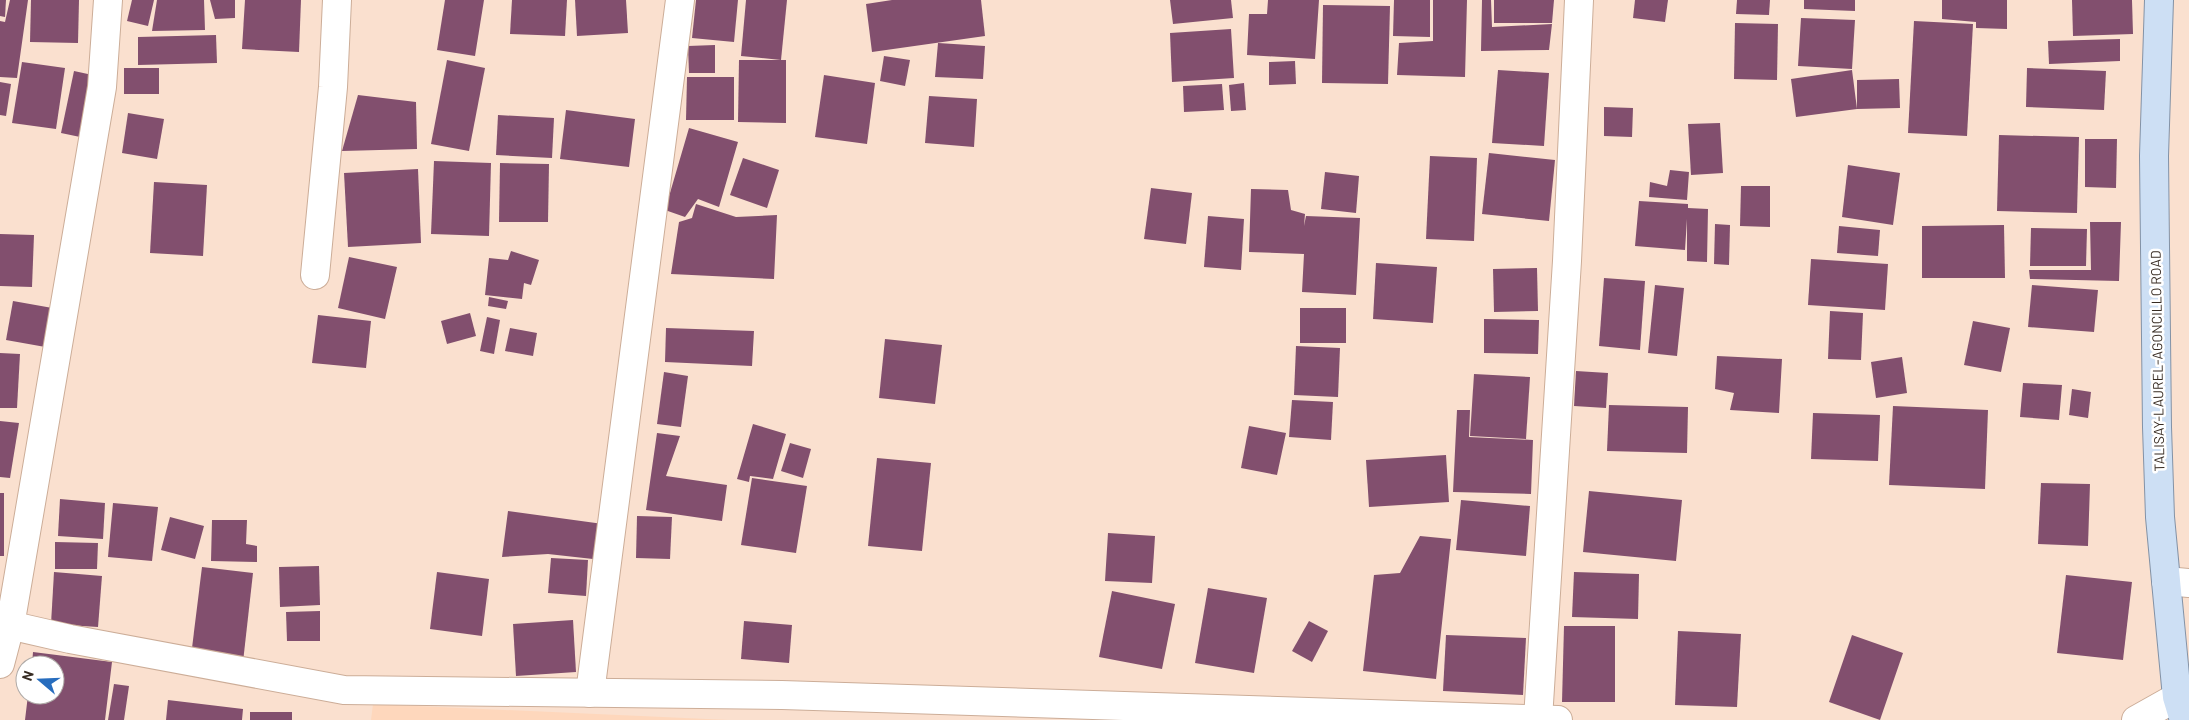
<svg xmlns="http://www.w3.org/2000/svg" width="2189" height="720" font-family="Barlow,sans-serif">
  <rect width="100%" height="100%" fill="#fae0cf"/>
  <path fill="#fed7bc" d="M 373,704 L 729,720 L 371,720 Z"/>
  <g fill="#824f6e">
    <path d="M 0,0 L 6,0 L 5,17 L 0,16 Z"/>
    <path d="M 10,0 L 28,0 L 17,78 L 0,77 L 0,21 L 5,22 Z"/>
    <path d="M 31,0 L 79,0 L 78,43 L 30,42 Z"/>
    <path d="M 132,0 L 154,0 L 148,26 L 127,21 Z"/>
    <path d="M 157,0 L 204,0 L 205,30 L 152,31 Z"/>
    <path d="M 210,0 L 235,0 L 235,18 L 215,19 Z"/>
    <path d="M 245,0 L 301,0 L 299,52 L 242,49 Z"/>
    <path d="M 445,0 L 484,0 L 475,56 L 437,50 Z"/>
    <path d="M 512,0 L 567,0 L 565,36 L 510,34 Z"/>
    <path d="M 575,0 L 626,0 L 628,33 L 577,36 Z"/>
    <path d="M 696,0 L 738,0 L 734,42 L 692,38 Z"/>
    <path d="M 746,0 L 787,0 L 781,60 L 741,56 Z"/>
    <path d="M 892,0 L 981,0 L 985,36 L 872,52 L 866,4 Z"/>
    <path d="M 1170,0 L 1231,0 L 1233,18 L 1173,24 Z"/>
    <path d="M 1268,0 L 1319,0 L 1315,59 L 1247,55 L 1249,14 L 1267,14 Z"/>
    <path d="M 1394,0 L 1430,0 L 1430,37 L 1393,36 Z"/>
    <path d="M 1433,0 L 1467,0 L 1465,77 L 1397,75 L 1399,43 L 1433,41 Z"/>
    <path d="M 1482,0 L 1491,0 L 1492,27 L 1552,24 L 1549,50 L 1481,51 Z"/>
    <path d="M 1494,0 L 1554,0 L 1552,23 L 1494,23 Z"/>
    <path d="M 1635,0 L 1668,0 L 1665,22 L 1633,18 Z"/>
    <path d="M 1737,0 L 1770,0 L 1769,15 L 1736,14 Z"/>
    <path d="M 1804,0 L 1855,0 L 1855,11 L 1804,9 Z"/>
    <path d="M 1942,0 L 2007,0 L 2007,29 L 1976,28 L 1976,22 L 1942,19 Z"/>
    <path d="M 2072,0 L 2132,0 L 2133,34 L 2073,36 Z"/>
    <path d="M 1323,5 L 1390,6 L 1388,84 L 1322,83 Z"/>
    <path d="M 1801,18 L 1855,20 L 1852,69 L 1798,66 Z"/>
    <path d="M 1914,21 L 1973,24 L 1967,136 L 1908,133 Z"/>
    <path d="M 1735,23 L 1778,24 L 1777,80 L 1734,79 Z"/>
    <path d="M 1231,29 L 1234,78 L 1172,82 L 1170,33 Z"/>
    <path d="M 216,35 L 217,63 L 138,65 L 138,37 Z"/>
    <path d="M 2120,39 L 2120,61 L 2049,64 L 2048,41 Z"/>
    <path d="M 938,43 L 985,46 L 983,79 L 935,77 Z"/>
    <path d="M 715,45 L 715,73 L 689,73 L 688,46 Z"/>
    <path d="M 884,56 L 910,60 L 905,86 L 880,81 Z"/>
    <path d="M 447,60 L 485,68 L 469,151 L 431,144 Z"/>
    <path d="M 739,60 L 786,60 L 786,123 L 738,122 Z"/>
    <path d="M 1295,61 L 1296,84 L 1269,85 L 1269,62 Z"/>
    <path d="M 22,62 L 65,68 L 56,129 L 12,123 Z"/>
    <rect x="124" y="68" width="35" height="26"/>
    <path d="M 2027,68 L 2106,71 L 2104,110 L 2026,107 Z"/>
    <path d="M 1498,70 L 1549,73 L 1544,146 L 1492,143 Z"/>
    <path d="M 1852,70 L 1857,109 L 1796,117 L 1791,79 Z"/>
    <path d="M 74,71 L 97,76 L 85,138 L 61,133 Z"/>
    <path d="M 824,75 L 875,83 L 867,144 L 815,137 Z"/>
    <path d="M 687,77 L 734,77 L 734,120 L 686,120 Z"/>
    <path d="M 1899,79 L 1900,108 L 1857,109 L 1857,80 Z"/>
    <path d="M 0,82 L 11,84 L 6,116 L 0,115 Z"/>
    <path d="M 1244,83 L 1246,110 L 1231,111 L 1229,85 Z"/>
    <path d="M 1222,84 L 1224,110 L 1184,112 L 1183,86 Z"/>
    <path d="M 358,95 L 416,102 L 417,149 L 342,151 Z"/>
    <path d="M 929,96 L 977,99 L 974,147 L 925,143 Z"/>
    <path d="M 1604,107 L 1633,108 L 1632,137 L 1604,136 Z"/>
    <path d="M 566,110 L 635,119 L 629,167 L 560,159 Z"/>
    <path d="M 128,113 L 164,119 L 157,159 L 122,153 Z"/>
    <path d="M 498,115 L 554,118 L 552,158 L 496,155 Z"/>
    <path d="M 1720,123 L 1723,173 L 1691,175 L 1688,124 Z"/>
    <path d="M 689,128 L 738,142 L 719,207 L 698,199 L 685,217 L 665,210 Z"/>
    <path d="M 1999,135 L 2079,137 L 2077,213 L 1997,211 Z"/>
    <path d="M 2085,139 L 2117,139 L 2116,188 L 2085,187 Z"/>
    <path d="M 1489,153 L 1555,160 L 1549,221 L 1482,214 Z"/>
    <path d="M 1430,156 L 1477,158 L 1474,241 L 1426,239 Z"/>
    <path d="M 743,158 L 779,170 L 767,208 L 730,195 Z"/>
    <path d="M 434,161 L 491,163 L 489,236 L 431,234 Z"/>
    <path d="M 500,163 L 549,164 L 548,222 L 499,222 Z"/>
    <path d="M 1848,165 L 1900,173 L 1893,225 L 1842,217 Z"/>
    <path d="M 418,169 L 421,243 L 348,247 L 344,173 Z"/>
    <path d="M 1670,170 L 1689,172 L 1687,200 L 1649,197 L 1650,182 L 1667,186 Z"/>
    <path d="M 1325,172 L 1359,176 L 1356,213 L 1321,209 Z"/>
    <path d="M 154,182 L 207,185 L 203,256 L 150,253 Z"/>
    <path d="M 1741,186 L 1770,186 L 1770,227 L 1740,226 Z"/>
    <path d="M 1151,188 L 1192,193 L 1186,244 L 1144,239 Z"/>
    <path d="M 1251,189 L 1288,190 L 1291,210 L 1305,214 L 1304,226 L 1306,216 L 1360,218 L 1356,295 L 1302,292 L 1304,254 L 1249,252 Z"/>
    <path d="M 1639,201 L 1688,204 L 1688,208 L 1708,209 L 1707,262 L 1687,261 L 1687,219 L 1685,250 L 1635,246 Z"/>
    <path d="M 696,204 L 736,217 L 777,215 L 774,279 L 671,274 L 679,222 L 692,218 Z"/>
    <path d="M 1208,216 L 1244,219 L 1241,270 L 1204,267 Z"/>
    <path d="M 2090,222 L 2121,222 L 2119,281 L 2030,279 L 2029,270 L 2091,270 Z"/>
    <path d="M 1715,224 L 1730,225 L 1729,265 L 1714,264 Z"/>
    <path d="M 2004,225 L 2005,278 L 1922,278 L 1922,226 Z"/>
    <path d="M 1839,226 L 1880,230 L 1878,256 L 1837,253 Z"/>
    <path d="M 2031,228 L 2087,229 L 2086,266 L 2030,266 Z"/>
    <path d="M 0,234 L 34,235 L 32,287 L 0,286 Z"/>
    <path d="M 511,251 L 539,260 L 531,285 L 524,283 L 522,299 L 485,295 L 489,258 L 508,260 Z"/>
    <path d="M 349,257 L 397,267 L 385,319 L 338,308 Z"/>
    <path d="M 1811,259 L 1888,264 L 1885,310 L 1808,305 Z"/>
    <path d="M 1376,263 L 1437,267 L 1433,323 L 1373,319 Z"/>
    <path d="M 1537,268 L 1538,311 L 1494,312 L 1493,269 Z"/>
    <path d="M 1604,278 L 1645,281 L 1640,350 L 1599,346 Z"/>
    <path d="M 1655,285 L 1684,288 L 1677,356 L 1648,353 Z"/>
    <path d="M 2032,285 L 2098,290 L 2094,332 L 2028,327 Z"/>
    <path d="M 489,297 L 508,301 L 506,309 L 488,306 Z"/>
    <path d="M 13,301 L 58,309 L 51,348 L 6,340 Z"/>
    <rect x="1300" y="308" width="46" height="35"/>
    <path d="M 1830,311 L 1863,313 L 1861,360 L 1828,359 Z"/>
    <path d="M 470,313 L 476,336 L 447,344 L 441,321 Z"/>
    <path d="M 318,315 L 371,321 L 366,368 L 312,363 Z"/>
    <path d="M 487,317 L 500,320 L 494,354 L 480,351 Z"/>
    <path d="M 1484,319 L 1539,320 L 1538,354 L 1484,353 Z"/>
    <path d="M 1973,321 L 2010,328 L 2001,372 L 1964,365 Z"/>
    <path d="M 510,328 L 537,333 L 533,356 L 505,351 Z"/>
    <path d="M 666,328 L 754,331 L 752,366 L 665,362 Z"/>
    <path d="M 885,339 L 942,345 L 935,404 L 879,398 Z"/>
    <path d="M 1296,346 L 1340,348 L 1338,397 L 1294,395 Z"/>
    <path d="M 0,353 L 20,354 L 17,408 L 0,408 Z"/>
    <path d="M 1717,356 L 1782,359 L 1779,413 L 1730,410 L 1734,393 L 1715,389 Z"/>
    <path d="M 1902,357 L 1907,393 L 1876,398 L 1871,362 Z"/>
    <path d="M 1576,371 L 1608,373 L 1606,408 L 1574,406 Z"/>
    <path d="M 664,372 L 688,376 L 681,427 L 657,424 Z"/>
    <path d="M 1474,374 L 1530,377 L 1526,439 L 1470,436 Z"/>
    <path d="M 2023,383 L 2062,385 L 2059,420 L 2020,417 Z"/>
    <path d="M 2072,389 L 2091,392 L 2088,418 L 2069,415 Z"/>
    <path d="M 1292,400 L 1333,402 L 1331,440 L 1289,437 Z"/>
    <path d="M 1609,405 L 1688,407 L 1687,453 L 1607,451 Z"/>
    <path d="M 1893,406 L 1988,410 L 1985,489 L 1889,485 Z"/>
    <path d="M 1457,410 L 1470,410 L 1469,437 L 1533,440 L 1531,494 L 1453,492 Z"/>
    <path d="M 1813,413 L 1880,415 L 1878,461 L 1811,459 Z"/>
    <path d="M 0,421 L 19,423 L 10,478 L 0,477 Z"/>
    <path d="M 753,424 L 786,434 L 773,479 L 750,476 L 749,482 L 737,479 Z"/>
    <path d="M 1249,426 L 1286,433 L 1277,475 L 1241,468 Z"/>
    <path d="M 657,433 L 680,436 L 666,476 L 727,485 L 722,521 L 646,510 Z"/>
    <path d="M 790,443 L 811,449 L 803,478 L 781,471 Z"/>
    <path d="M 1446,455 L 1449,502 L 1369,507 L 1366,460 Z"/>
    <path d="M 877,458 L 931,463 L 922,551 L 868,546 Z"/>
    <path d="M 752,478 L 807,486 L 796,553 L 741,545 Z"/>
    <path d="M 2041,483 L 2090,484 L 2088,546 L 2038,544 Z"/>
    <path d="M 1589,491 L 1682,500 L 1676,561 L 1583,552 Z"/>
    <rect x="0" y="493" width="4" height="63"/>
    <path d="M 60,499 L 105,503 L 103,539 L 58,536 Z"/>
    <path d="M 1461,500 L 1530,506 L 1526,556 L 1456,550 Z"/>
    <path d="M 113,503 L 158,507 L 152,561 L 108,557 Z"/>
    <path d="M 508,511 L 603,524 L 599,565 L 593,559 L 548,554 L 502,557 Z"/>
    <path d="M 637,516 L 672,517 L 670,559 L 636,558 Z"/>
    <path d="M 170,517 L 204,526 L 195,559 L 161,550 Z"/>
    <path d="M 212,520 L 247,520 L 246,544 L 257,546 L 257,562 L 211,561 Z"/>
    <path d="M 1108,533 L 1155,536 L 1152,583 L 1105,581 Z"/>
    <path d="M 1420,536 L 1451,539 L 1436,679 L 1363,671 L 1374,575 L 1400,573 Z"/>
    <path d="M 55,542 L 98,543 L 97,569 L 55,569 Z"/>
    <path d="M 551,558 L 588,560 L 586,596 L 548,593 Z"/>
    <path d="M 319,566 L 320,605 L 280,607 L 279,567 Z"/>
    <path d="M 202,567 L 253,573 L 243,662 L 191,656 Z"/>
    <path d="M 54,572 L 102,576 L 98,627 L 51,624 Z"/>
    <path d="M 437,572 L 489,579 L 482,636 L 430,629 Z"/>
    <path d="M 1574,572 L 1639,574 L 1638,619 L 1572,617 Z"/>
    <path d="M 2066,575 L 2132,582 L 2123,660 L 2057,653 Z"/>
    <path d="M 1208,588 L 1267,598 L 1254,673 L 1195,663 Z"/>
    <path d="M 1112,591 L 1175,604 L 1162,669 L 1099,657 Z"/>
    <path d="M 320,611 L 320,641 L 287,641 L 286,612 Z"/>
    <path d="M 573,620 L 576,672 L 516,676 L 513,624 Z"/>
    <path d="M 744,621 L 792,625 L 789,663 L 741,659 Z"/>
    <path d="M 1309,621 L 1328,631 L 1312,662 L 1292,651 Z"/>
    <path d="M 1564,626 L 1615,626 L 1615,702 L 1562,702 Z"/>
    <path d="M 1678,631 L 1741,634 L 1737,707 L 1675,705 Z"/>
    <path d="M 1446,635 L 1526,638 L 1523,695 L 1443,691 Z"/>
    <path d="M 1852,635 L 1903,653 L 1880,720 L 1829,702 Z"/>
    <path d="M 33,652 L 112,662 L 105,720 L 25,720 L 28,695 L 55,695 L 55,665 L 32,665 Z"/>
    <path d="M 114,684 L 129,686 L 124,720 L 108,720 Z"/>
    <path d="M 168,700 L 243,709 L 242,720 L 166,720 Z"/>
    <rect x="250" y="712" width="42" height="8"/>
  </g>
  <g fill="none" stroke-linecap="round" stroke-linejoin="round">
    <g stroke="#ccad98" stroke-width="30">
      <g id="minor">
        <path d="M 315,275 L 333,87 L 337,0"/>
        <path d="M 2166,581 L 2189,583"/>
        <path d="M 0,623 L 70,639 L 344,690 L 782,695 L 1558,720"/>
        <path d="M 0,664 L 10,626 L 102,87 L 108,0"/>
        <path d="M 590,693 L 680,0"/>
        <path d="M 1538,719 L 1567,261 L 1579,0"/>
        <path d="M 2136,720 L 2177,697"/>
      </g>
    </g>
    <g stroke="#8392a6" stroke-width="30">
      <path id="major" d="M 2159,0 L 2154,156 L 2157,427 L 2160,517 L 2166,581 L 2177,697 L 2184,720"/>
    </g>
    <use href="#minor" stroke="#fff" stroke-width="28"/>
    <use href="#major" stroke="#cddff4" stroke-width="28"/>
  </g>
  <g text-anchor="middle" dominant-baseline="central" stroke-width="5" stroke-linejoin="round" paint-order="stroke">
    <g font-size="14" fill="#372b22" stroke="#fff">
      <text transform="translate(2157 361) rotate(-91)">TALISAY-LAUREL-AGONCILLO ROAD</text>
    </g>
  </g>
  <g transform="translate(40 680) rotate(289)"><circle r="24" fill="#ffffff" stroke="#afaaa7"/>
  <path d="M0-4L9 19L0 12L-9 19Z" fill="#276dbe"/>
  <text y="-8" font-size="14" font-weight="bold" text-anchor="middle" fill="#372b22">N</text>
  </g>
</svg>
